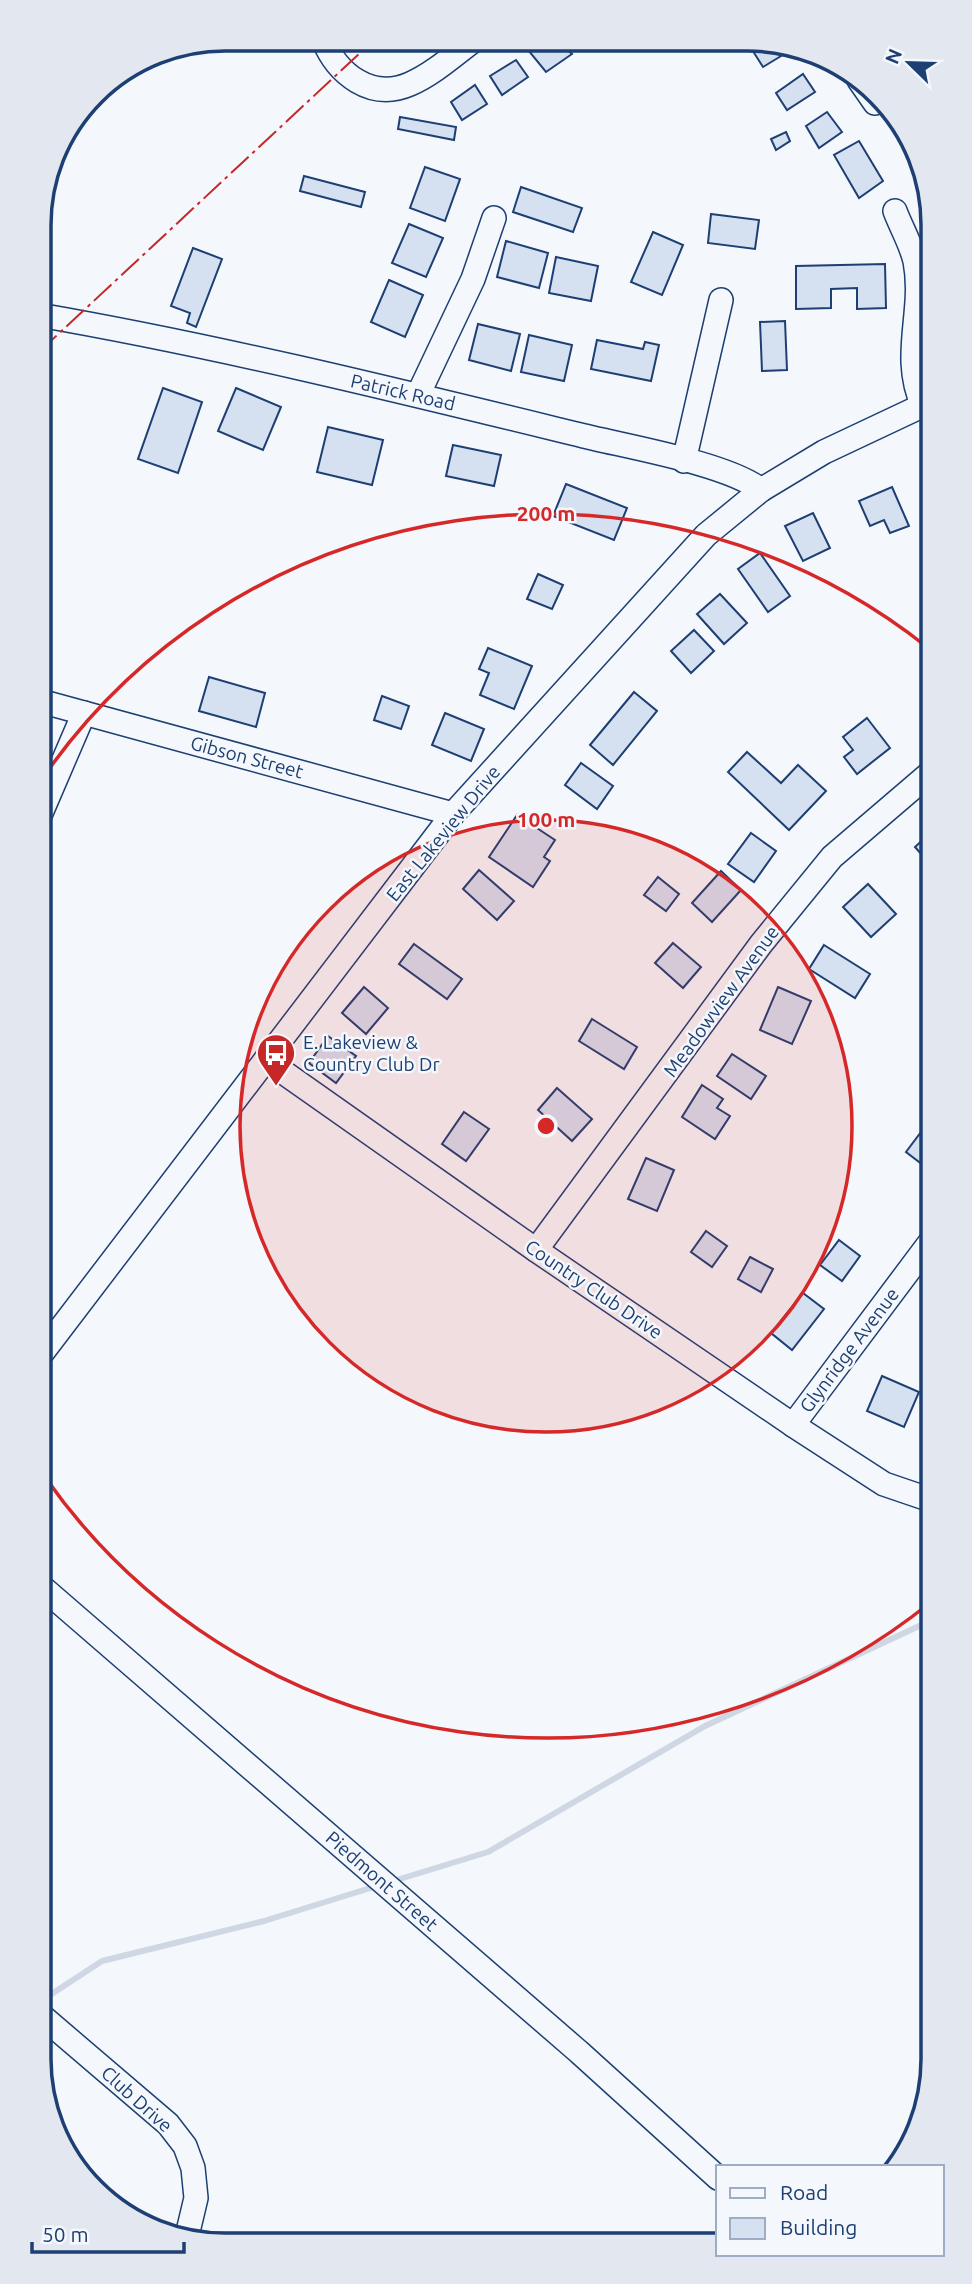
<svg xmlns="http://www.w3.org/2000/svg" width="972" height="2284" font-family="Ubuntu,sans-serif">
  <rect width="100%" height="100%" fill="#f4f7fb"/>
  <g fill="none" stroke-linecap="round" stroke-linejoin="round">
    <g stroke="#cfd7e4" stroke-width="6">
      <path d="M 390,1882 L 488,1852 L 705,1726 L 932,1620"/>
      <path d="M 44,1999 L 102,1961 L 264,1921 L 380,1885"/>
    </g>
  </g>
  <g fill="#d5e0f0" stroke="#1d3f73" stroke-width="2">
    <path d="M 540,40 L 558,41 L 572,54 L 546,72 L 528,50 Z"/>
    <path d="M 759,42 L 779,42 L 786,53 L 763,67 L 751,48 Z"/>
    <path d="M 516,60 L 528,77 L 502,95 L 490,76 Z"/>
    <path d="M 803,74 L 815,92 L 787,110 L 776,93 Z"/>
    <path d="M 475,85 L 487,104 L 462,120 L 451,102 Z"/>
    <path d="M 86,106 L 79,124 L 74,122 Z"/>
    <path d="M 827,112 L 842,132 L 819,148 L 806,126 Z"/>
    <path d="M 400,117 L 456,127 L 454,140 L 398,129 Z"/>
    <path d="M 786,132 L 790,141 L 776,150 L 771,139 Z"/>
    <path d="M 859,141 L 883,181 L 859,198 L 834,155 Z"/>
    <path d="M 425,167 L 460,179 L 445,221 L 410,208 Z"/>
    <path d="M 304,176 L 365,192 L 361,207 L 300,191 Z"/>
    <path d="M 521,187 L 582,208 L 573,232 L 513,212 Z"/>
    <path d="M 711,214 L 759,220 L 755,249 L 708,243 Z"/>
    <path d="M 409,224 L 443,238 L 426,277 L 392,263 Z"/>
    <path d="M 653,232 L 683,245 L 662,295 L 631,282 Z"/>
    <path d="M 506,241 L 548,253 L 539,288 L 497,277 Z"/>
    <path d="M 193,248 L 222,259 L 196,327 L 187,323 L 190,313 L 171,306 Z"/>
    <path d="M 556,257 L 598,266 L 591,301 L 549,293 Z"/>
    <path d="M 885,264 L 886,308 L 857,309 L 857,288 L 831,289 L 831,308 L 796,309 L 796,266 Z"/>
    <path d="M 389,280 L 423,295 L 405,337 L 371,322 Z"/>
    <path d="M 785,321 L 787,370 L 762,371 L 760,322 Z"/>
    <path d="M 478,324 L 520,334 L 511,371 L 469,360 Z"/>
    <path d="M 529,335 L 572,345 L 564,381 L 521,372 Z"/>
    <path d="M 597,340 L 643,349 L 645,342 L 659,345 L 651,381 L 591,369 Z"/>
    <path d="M 163,388 L 202,402 L 178,473 L 138,459 Z"/>
    <path d="M 236,388 L 281,407 L 263,450 L 218,431 Z"/>
    <path d="M 328,427 L 383,440 L 372,485 L 317,472 Z"/>
    <path d="M 453,445 L 501,455 L 494,486 L 446,476 Z"/>
    <path d="M 566,484 L 627,508 L 614,540 L 553,516 Z"/>
    <path d="M 892,487 L 909,526 L 890,533 L 884,520 L 870,526 L 859,501 Z"/>
    <path d="M 813,513 L 830,548 L 803,561 L 785,526 Z"/>
    <path d="M 760,553 L 790,596 L 768,612 L 738,569 Z"/>
    <path d="M 538,574 L 563,585 L 552,609 L 527,599 Z"/>
    <path d="M 720,594 L 747,623 L 724,644 L 697,614 Z"/>
    <path d="M 694,630 L 714,651 L 691,673 L 671,651 Z"/>
    <path d="M 488,648 L 532,666 L 514,709 L 480,695 L 489,673 L 479,669 Z"/>
    <path d="M 209,677 L 265,693 L 256,727 L 199,711 Z"/>
    <path d="M 634,692 L 657,711 L 613,765 L 590,745 Z"/>
    <path d="M 382,696 L 409,706 L 401,729 L 374,720 Z"/>
    <path d="M 445,713 L 484,729 L 471,761 L 432,745 Z"/>
    <path d="M 867,718 L 890,748 L 857,774 L 844,757 L 853,750 L 843,737 Z"/>
    <path d="M 747,752 L 781,783 L 798,765 L 826,791 L 789,830 L 728,772 Z"/>
    <path d="M 581,763 L 613,786 L 597,809 L 565,785 Z"/>
    <path d="M 517,815 L 555,840 L 544,857 L 550,861 L 533,887 L 489,857 Z"/>
    <path d="M 751,833 L 776,851 L 754,882 L 728,864 Z"/>
    <path d="M 929,834 L 929,863 L 915,847 Z"/>
    <path d="M 479,870 L 514,901 L 497,920 L 463,889 Z"/>
    <path d="M 721,871 L 741,890 L 712,922 L 692,903 Z"/>
    <path d="M 658,877 L 679,894 L 666,911 L 644,895 Z"/>
    <path d="M 868,884 L 896,914 L 871,937 L 843,907 Z"/>
    <path d="M 673,943 L 701,967 L 683,988 L 655,963 Z"/>
    <path d="M 414,944 L 462,979 L 447,999 L 399,964 Z"/>
    <path d="M 824,945 L 870,974 L 855,998 L 809,969 Z"/>
    <path d="M 364,987 L 388,1008 L 366,1034 L 342,1013 Z"/>
    <path d="M 778,987 L 811,1001 L 792,1044 L 760,1030 Z"/>
    <path d="M 592,1019 L 637,1047 L 624,1069 L 579,1041 Z"/>
    <path d="M 328,1036 L 356,1056 L 336,1083 L 309,1063 Z"/>
    <path d="M 732,1054 L 766,1076 L 751,1099 L 717,1076 Z"/>
    <path d="M 702,1085 L 723,1099 L 717,1108 L 730,1116 L 715,1139 L 682,1117 Z"/>
    <path d="M 557,1088 L 592,1119 L 572,1141 L 538,1110 Z"/>
    <path d="M 464,1112 L 489,1129 L 466,1161 L 442,1144 Z"/>
    <path d="M 930,1120 L 930,1164 L 927,1168 L 906,1152 Z"/>
    <path d="M 646,1158 L 674,1170 L 657,1211 L 628,1199 Z"/>
    <path d="M 706,1231 L 727,1246 L 712,1267 L 691,1252 Z"/>
    <path d="M 839,1240 L 860,1256 L 842,1281 L 820,1265 Z"/>
    <path d="M 750,1257 L 773,1269 L 761,1292 L 738,1279 Z"/>
    <path d="M 803,1293 L 824,1309 L 792,1350 L 771,1333 Z"/>
    <path d="M 882,1376 L 919,1392 L 904,1427 L 867,1411 Z"/>
  </g>
  <g fill="none" stroke-linecap="round" stroke-linejoin="round">
    <g stroke="#1d3f73" stroke-width="26">
      <g id="minor">
        <path d="M 323,39 C 337,74 371,101 410,84 C 433,74 454,55 474,40"/>
        <path d="M 859,80 L 875,103"/>
        <path d="M 895,211 C 901,227 911,244 915,261 C 925,312 900,355 923,406"/>
        <path d="M 39,315 C 223,347 404,392 584,436 C 629,447 728,464 761,490"/>
        <path d="M 418,395 L 473,279 L 494,218"/>
        <path d="M 684,461 L 721,300"/>
        <path d="M 40,701 L 453,814"/>
        <path d="M 41,813 L 84,713"/>
        <path d="M 266,1060 L 536,1250 L 793,1425 L 884,1484 L 931,1500"/>
        <path d="M 536,1250 L 761,944 L 832,857 L 929,774"/>
        <path d="M 42,1353 L 453,814 L 706,535 L 761,490 L 824,452 L 928,403"/>
        <path d="M 793,1425 L 931,1241"/>
        <path d="M 43,1588 L 579,2052 L 718,2178"/>
        <path d="M 44,2018 L 168,2124 L 185,2146 L 193,2168 L 196,2198 L 186,2240"/>
      </g>
    </g>
    <use href="#minor" stroke="#f4f7fb" stroke-width="23"/>
    <path stroke="#c62828" stroke-width="2" stroke-dasharray="24 5 3.5 5" stroke-linecap="butt" d="M 39,352 L 375,39"/>
  </g>
  <circle cx="546" cy="1126" r="306" fill="#d62828" fill-opacity=".12"/>
  <g fill="none" stroke="#d62828" stroke-width="3.5">
    <circle cx="546" cy="1126" r="306"/>
    <path d="M931 1602A612 612 0 0 1 45 1477M42 779A612 612 0 0 1 927 647"/>
  </g>
  <defs>
    <g id="bus-pin" transform="scale(2.0125)"><path d="M0 17L-7.5 6A9.5 9.5 0 1 1 7.5 6Z" fill="#c62828" stroke="#f4f7fb"/><path d="M-5-6H5V4H4V6H2V4H-2V6H-4V4H-5ZM-3.5-4V0h7V-4ZM-3.5 1.2v1.5H-2V1.2ZM2 1.2v1.5H3.5V1.2Z" fill="#fff"/></g>
  </defs>
  <g fill-rule="evenodd">
    <use href="#bus-pin" x="276" y="1053"/>
  </g>
  <g text-anchor="middle" dominant-baseline="central" stroke-width="5" stroke-linejoin="round" paint-order="stroke">
    <g font-size="19" fill="#1d3f73" stroke="#f4f7fb">
      <text transform="translate(403 392) rotate(13)">Patrick Road</text>
      <text transform="translate(247 757) rotate(15)">Gibson Street</text>
      <text transform="translate(443 833) rotate(-51)">East Lakeview Drive</text>
      <text transform="translate(721 1001) rotate(-54)">Meadowview Avenue</text>
      <text transform="translate(594 1289) rotate(34)">Country Club Drive</text>
      <text transform="translate(849 1350) rotate(-53)">Glynridge Avenue</text>
      <text transform="translate(382 1881) rotate(41)">Piedmont Street</text>
      <text transform="translate(137 2099) rotate(42)">Club Drive</text>
    </g>
    <g font-size="19" fill="#1d3f73" stroke="#f4f7fb" text-anchor="start">
      <text x="303" y="1042">E. Lakeview &amp;<tspan x="303" dy="22">Country Club Dr</tspan></text>
    </g>
  </g>
  <path d="M0 0H972V2284H0ZM225 51H747A174 174 0 0 1 921 225V2059A174 174 0 0 1 747 2233H225A174 174 0 0 1 51 2059V225A174 174 0 0 1 225 51Z" fill="#e3e8f0" fill-rule="evenodd"/>
  <path fill="none" stroke="#1d3f73" stroke-width="3.5" d="M225 51H747A174 174 0 0 1 921 225V2059A174 174 0 0 1 747 2233H225A174 174 0 0 1 51 2059V225A174 174 0 0 1 225 51Z"/>
  <circle cx="546" cy="1126" r="10" fill="#d62828" stroke="#f4f7fb" stroke-width="3.5"/>
  <g font-size="21" text-anchor="middle" font-weight="bold" fill="#d62828" stroke="#f4f7fb" stroke-width="5" stroke-linejoin="round" paint-order="stroke">
    <text x="546" y="521">200 m</text>
    <text x="546" y="827">100 m</text>
  </g>
  <rect x="716" y="2165" width="228" height="91" fill="#f4f7fb" stroke="#9eadc5" stroke-width="2"/>
  <rect x="730" y="2188" width="35" height="10" fill="#f4f7fb" stroke="#9eadc5" stroke-width="2"/>
  <text x="780" y="2200" font-size="21" fill="#1d3f73">Road</text>
  <rect x="730" y="2218" width="35" height="21" fill="#d5e0f0" stroke="#9eadc5" stroke-width="2"/>
  <text x="780" y="2235" font-size="21" fill="#1d3f73">Building</text>
  <g transform="translate(909 63) rotate(293)" stroke="#f4f7fb" stroke-width="5" paint-order="stroke">
  <path d="M0-5L12 26L0 18L-12 26Z" fill="#1d3f73"/>
  <text y="-10" font-size="19" font-weight="bold" text-anchor="middle" fill="#1d3f73">N</text>
  </g>
  <path d="M32 2242v10h152v-10" fill="none" stroke="#1d3f73" stroke-width="3.5"/>
  <text x="42" y="2242" font-size="21" fill="#1d3f73" stroke="#f4f7fb" stroke-width="5" paint-order="stroke">50 m</text>
</svg>
